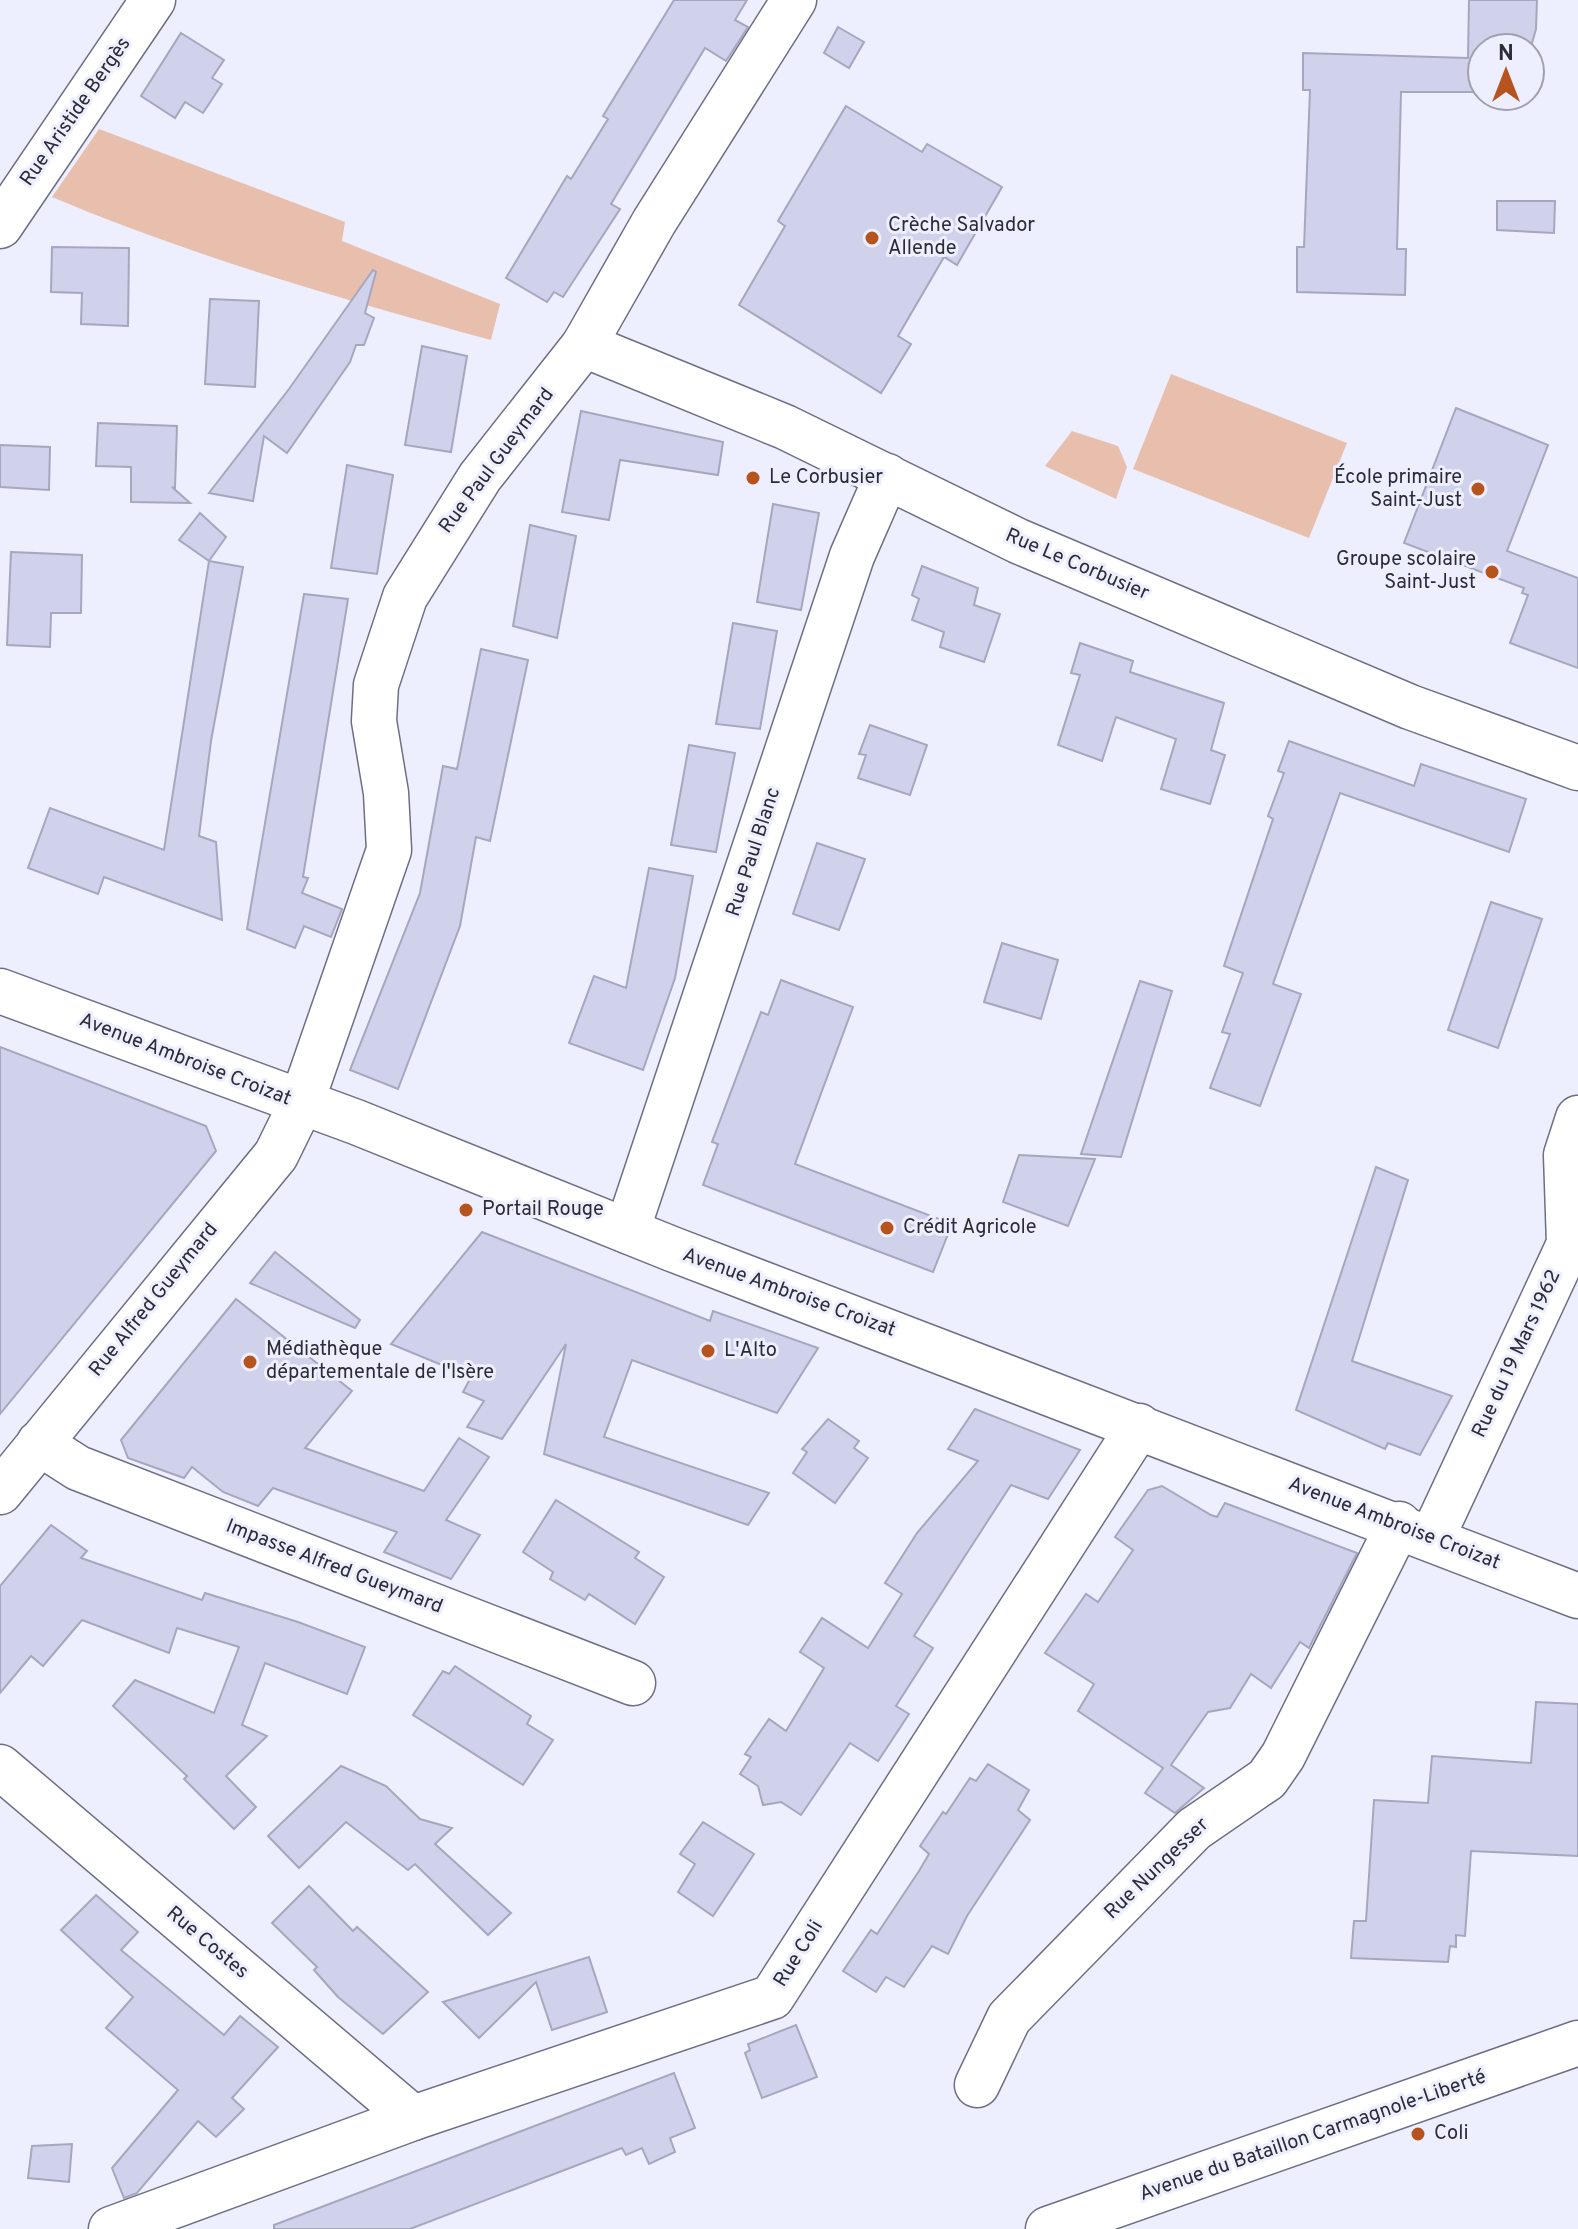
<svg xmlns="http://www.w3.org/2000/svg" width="1578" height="2229" font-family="Overpass,sans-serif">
  <rect width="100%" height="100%" fill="#edeefe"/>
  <g fill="#e8bfad">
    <path d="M 99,129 L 345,222 L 342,241 L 500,304 L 491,340 C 342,299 194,257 52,197 Z"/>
    <path d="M 1171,374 L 1347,443 L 1309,538 L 1133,469 Z"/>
    <path d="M 1072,431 L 1118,446 L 1127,467 L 1116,499 L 1045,466 Z"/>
  </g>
  <g fill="#d0d2ec" stroke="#a5a7bf" stroke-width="2">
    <path d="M 674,0 L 747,0 L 735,20 L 748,27 L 726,61 L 705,48 L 611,204 L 620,209 L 563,297 L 554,292 L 547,302 L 506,278 L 567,176 L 571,179 L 608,119 L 603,116 Z"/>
    <path d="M 1469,0 L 1537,0 L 1536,29 L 1530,50 L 1482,48 L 1482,92 L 1401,92 L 1397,249 L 1406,249 L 1405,295 L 1297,292 L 1297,247 L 1304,247 L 1310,90 L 1303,90 L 1303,53 L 1468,58 Z"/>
    <path d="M 838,27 L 864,42 L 849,68 L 824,53 Z"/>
    <path d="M 181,33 L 224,60 L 212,78 L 222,84 L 203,113 L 185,102 L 175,118 L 141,96 Z"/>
    <path d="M 846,106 L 922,152 L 927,144 L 1002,187 L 957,265 L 944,257 L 898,336 L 911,344 L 881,393 L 739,305 L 785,226 L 778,221 Z"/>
    <path d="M 1497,201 L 1555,201 L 1554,233 L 1497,230 Z"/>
    <path d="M 52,247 L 129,248 L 128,326 L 81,324 L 82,293 L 51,292 Z"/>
    <path d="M 373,270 L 376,272 L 365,313 L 374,318 L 364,345 L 356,345 L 350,362 L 287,453 L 264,436 L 253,501 L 209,493 L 289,389 Z"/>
    <path d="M 210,299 L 259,301 L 255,387 L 205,384 Z"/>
    <path d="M 422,346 L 467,356 L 451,452 L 405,445 Z"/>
    <path d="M 1456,408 L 1548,445 L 1507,551 L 1578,578 L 1578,668 L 1510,643 L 1528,595 L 1522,593 L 1524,588 L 1404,543 Z"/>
    <path d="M 581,411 L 723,442 L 718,475 L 620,460 L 609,520 L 562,512 Z"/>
    <path d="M 98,423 L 177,426 L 175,488 L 172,487 L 190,503 L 131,502 L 131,467 L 96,466 Z"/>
    <path d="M 0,445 L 50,447 L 49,490 L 0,487 Z"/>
    <path d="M 347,465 L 393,475 L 377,574 L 331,568 Z"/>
    <path d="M 773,504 L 819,513 L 801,610 L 757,602 Z"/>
    <path d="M 200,513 L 226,537 L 209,561 L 243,567 L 211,741 L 199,836 L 216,842 L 222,920 L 104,877 L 98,894 L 28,868 L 50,808 L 164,850 L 209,561 L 179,540 Z"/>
    <path d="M 530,525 L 576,536 L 557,638 L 513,626 Z"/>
    <path d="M 11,552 L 82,555 L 81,613 L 51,613 L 50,647 L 7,645 Z"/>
    <path d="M 922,566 L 978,588 L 974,605 L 1000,614 L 984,662 L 940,647 L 944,632 L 912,620 L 919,599 L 912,595 Z"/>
    <path d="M 304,594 L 348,599 L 303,877 L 308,878 L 302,893 L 342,909 L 331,937 L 304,926 L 295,948 L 247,929 Z"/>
    <path d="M 733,623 L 777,631 L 760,729 L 716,724 Z"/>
    <path d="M 1080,643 L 1133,661 L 1130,672 L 1224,703 L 1211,750 L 1225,755 L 1210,804 L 1161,789 L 1176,739 L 1116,717 L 1102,761 L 1058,745 L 1080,675 L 1071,673 Z"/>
    <path d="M 481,649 L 528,660 L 490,841 L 476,837 L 460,926 L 398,1089 L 350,1070 L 420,893 L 443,766 L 457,769 Z"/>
    <path d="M 870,725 L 927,745 L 910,795 L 858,778 L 866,755 L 859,754 Z"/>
    <path d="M 1289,741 L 1414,786 L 1421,764 L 1526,799 L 1509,852 L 1340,793 L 1273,984 L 1301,994 L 1260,1106 L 1210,1088 L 1230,1034 L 1222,1032 L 1243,973 L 1224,966 L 1273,819 L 1268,816 L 1284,773 L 1278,771 Z"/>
    <path d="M 689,745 L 735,753 L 716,852 L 671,845 Z"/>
    <path d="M 817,843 L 865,859 L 839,930 L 793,914 Z"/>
    <path d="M 649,868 L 693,876 L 675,978 L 643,1070 L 569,1043 L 594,976 L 626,988 Z"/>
    <path d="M 1491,902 L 1542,919 L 1498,1048 L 1448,1030 Z"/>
    <path d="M 1002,943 L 1058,960 L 1041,1019 L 984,1002 Z"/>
    <path d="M 781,980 L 853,1007 L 795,1164 L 952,1224 L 933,1272 L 703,1185 L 718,1144 L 712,1142 L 761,1012 L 768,1015 Z"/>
    <path d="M 1140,981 L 1172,991 L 1121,1157 L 1081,1154 Z"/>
    <path d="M 0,1047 L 206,1126 L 216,1151 L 0,1414 Z"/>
    <path d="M 1019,1155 L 1095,1159 L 1068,1226 L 1003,1202 Z"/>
    <path d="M 1376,1167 L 1408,1180 L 1352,1361 L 1452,1396 L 1420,1455 L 1388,1443 L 1385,1449 L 1296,1410 Z"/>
    <path d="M 482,1232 L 710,1321 L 713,1311 L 818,1348 L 777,1413 L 632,1360 L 604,1437 L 769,1493 L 748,1525 L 544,1454 L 566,1344 L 502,1439 L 467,1427 L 484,1401 L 463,1392 L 471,1377 L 391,1344 Z"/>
    <path d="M 275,1252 L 360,1320 L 355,1328 L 250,1283 Z"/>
    <path d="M 236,1299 L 352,1391 L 305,1448 L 424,1491 L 459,1438 L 489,1457 L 446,1520 L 480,1535 L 451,1579 L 384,1552 L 397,1532 L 273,1488 L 258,1506 L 223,1492 L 192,1467 L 184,1478 L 128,1458 L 121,1440 Z"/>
    <path d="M 975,1409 L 1080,1450 L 1048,1499 L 1011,1485 L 967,1553 L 914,1636 L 933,1648 L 896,1706 L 909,1714 L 878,1761 L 850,1743 L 801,1815 L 781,1802 L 763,1805 L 758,1786 L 740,1774 L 751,1757 L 745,1754 L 769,1719 L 786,1731 L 824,1668 L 800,1652 L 822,1618 L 868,1648 L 902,1594 L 885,1583 L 917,1533 L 978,1461 L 948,1449 Z"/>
    <path d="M 828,1419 L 859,1441 L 854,1448 L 868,1458 L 835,1503 L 793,1473 L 807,1452 L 802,1449 Z"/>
    <path d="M 1162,1486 L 1211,1515 L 1217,1517 L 1225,1503 L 1357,1553 L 1309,1648 L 1300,1642 L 1271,1688 L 1251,1674 L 1230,1708 L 1208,1712 L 1171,1765 L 1204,1788 L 1175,1813 L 1145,1793 L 1163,1768 L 1078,1711 L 1094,1684 L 1045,1653 L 1086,1594 L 1098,1602 L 1133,1550 L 1115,1537 L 1148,1490 Z"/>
    <path d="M 556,1500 L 639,1552 L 635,1558 L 664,1577 L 635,1624 L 589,1594 L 585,1600 L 550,1579 L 553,1572 L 523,1552 Z"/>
    <path d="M 51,1525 L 87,1551 L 81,1558 L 202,1600 L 205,1593 L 298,1622 L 365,1647 L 347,1694 L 265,1663 L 242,1725 L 267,1736 L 226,1776 L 256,1807 L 234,1829 L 184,1779 L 187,1776 L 113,1706 L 135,1680 L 214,1713 L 239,1647 L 177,1628 L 169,1653 L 82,1620 L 43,1666 L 31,1656 L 0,1693 L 0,1586 Z"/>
    <path d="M 455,1666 L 531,1716 L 527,1724 L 553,1740 L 523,1785 L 413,1715 L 443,1671 L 449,1674 Z"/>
    <path d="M 1536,1702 L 1578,1704 L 1578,1856 L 1471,1851 L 1465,1936 L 1456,1935 L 1456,1947 L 1450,1946 L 1448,1962 L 1351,1958 L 1354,1921 L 1366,1921 L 1374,1800 L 1428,1803 L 1432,1756 L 1531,1763 Z"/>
    <path d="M 988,1764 L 1029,1790 L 1018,1810 L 1030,1820 L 967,1916 L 948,1954 L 932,1946 L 904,1987 L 886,1977 L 876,1992 L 843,1971 L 871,1930 L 877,1934 L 919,1871 L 929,1854 L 920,1846 L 943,1812 L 946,1814 L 970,1778 L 976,1781 Z"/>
    <path d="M 341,1766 L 386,1786 L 420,1819 L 452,1828 L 435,1844 L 511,1913 L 488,1935 L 415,1864 L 408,1870 L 346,1822 L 299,1868 L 268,1836 Z"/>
    <path d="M 703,1822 L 754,1854 L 713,1916 L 678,1892 L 695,1864 L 680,1854 Z"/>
    <path d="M 309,1886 L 353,1931 L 357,1927 L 428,1992 L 383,2034 L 338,1997 L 314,1970 L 317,1967 L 272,1923 Z"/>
    <path d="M 96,1895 L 138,1932 L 121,1950 L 224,2035 L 240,2016 L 278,2047 L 232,2098 L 244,2109 L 216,2137 L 198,2121 L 137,2193 L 124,2198 L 112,2168 L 178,2090 L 106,2028 L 133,1997 L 61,1930 Z"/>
    <path d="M 589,1957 L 607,2012 L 552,2030 L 536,1982 L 479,2038 L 443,2002 Z"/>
    <path d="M 796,2025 L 817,2077 L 762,2098 L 745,2053 L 750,2050 L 748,2044 Z"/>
    <path d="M 674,2073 L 695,2128 L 670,2138 L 675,2152 L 649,2164 L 642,2148 L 626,2155 L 622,2148 L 410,2229 L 274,2229 L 274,2225 Z"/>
    <path d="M 72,2144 L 69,2182 L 28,2178 L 32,2146 Z"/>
  </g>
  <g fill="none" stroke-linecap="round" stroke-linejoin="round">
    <g stroke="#6d6f86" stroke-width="47">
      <g id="minor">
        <path d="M 0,226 L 153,0"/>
        <path d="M 584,345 L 785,427 L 1018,541 L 1410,707 L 1578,768"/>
        <path d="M 627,1231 L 852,556 L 887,476"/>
        <path d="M 39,1443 L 78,1468 L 633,1683"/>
        <path d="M 0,1492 L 276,1155 L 301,1104 L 389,850 L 386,793 L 374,721 L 376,685 L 405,597 L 480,477 L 584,345 L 654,222 L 794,0"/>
        <path d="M 1432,1538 L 1569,1244 L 1566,1155 L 1578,1118"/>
        <path d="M 0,1767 L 413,2118"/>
        <path d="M 977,2085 L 1009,2018 L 1194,1829 L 1267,1779 L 1283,1756 L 1399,1524"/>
        <path d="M 111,2229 L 413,2118 L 772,1997 L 1139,1426"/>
      </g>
    </g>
    <g stroke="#6d6f86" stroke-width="47">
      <path id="tertiary" d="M 0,991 L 356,1122 L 672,1249 L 1578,1596"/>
    </g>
    <g stroke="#6d6f86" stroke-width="47">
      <path id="secondary" d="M 1048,2229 L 1578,2043"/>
    </g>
    <use href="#minor" stroke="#fff" stroke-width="44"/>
    <use href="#tertiary" stroke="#fff" stroke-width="44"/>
    <use href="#secondary" stroke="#fff" stroke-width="44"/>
  </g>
  <g fill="#b7541e" stroke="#edeefe" stroke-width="3">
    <circle cx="872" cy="238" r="8"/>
    <circle cx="753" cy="478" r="8"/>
    <circle cx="1478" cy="489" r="8"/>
    <circle cx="1492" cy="572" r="8"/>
    <circle cx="466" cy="1210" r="8"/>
    <circle cx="887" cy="1228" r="8"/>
    <circle cx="708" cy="1351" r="8"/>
    <circle cx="250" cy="1362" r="8"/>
    <circle cx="1418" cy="2134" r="8"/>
  </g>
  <g text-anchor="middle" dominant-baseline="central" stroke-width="6" stroke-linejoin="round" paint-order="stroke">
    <g font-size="20" fill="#2c2c36" stroke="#edeefe">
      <text transform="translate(76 112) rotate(-55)">Rue Aristide Bergès</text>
      <text transform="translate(497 461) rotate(-53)">Rue Paul Gueymard</text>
      <text transform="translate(1077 565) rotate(23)">Rue Le Corbusier</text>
      <text transform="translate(754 852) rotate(-72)">Rue Paul Blanc</text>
      <text transform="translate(185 1060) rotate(21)">Avenue Ambroise Croizat</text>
      <text transform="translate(789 1293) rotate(20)">Avenue Ambroise Croizat</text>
      <text transform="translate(154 1300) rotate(-51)">Rue Alfred Gueymard</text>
      <text transform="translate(1517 1354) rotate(-65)">Rue du 19 Mars 1962</text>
      <text transform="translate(1394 1524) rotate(21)">Avenue Ambroise Croizat</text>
      <text transform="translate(334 1567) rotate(21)">Impasse Alfred Gueymard</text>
      <text transform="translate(1157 1869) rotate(-44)">Rue Nungesser</text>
      <text transform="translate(207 1943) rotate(40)">Rue Costes</text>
      <text transform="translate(799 1954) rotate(-58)">Rue Coli</text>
      <text transform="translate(1313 2136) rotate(-19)">Avenue du Bataillon Carmagnole-Liberté</text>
    </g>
    <g font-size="20" fill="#2c2c36" stroke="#edeefe" text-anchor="start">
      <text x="888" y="226">Crèche Salvador<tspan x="888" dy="23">Allende</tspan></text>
      <text x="769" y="478">Le Corbusier</text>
      <text x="1462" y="478" text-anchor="end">École primaire<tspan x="1462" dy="23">Saint-Just</tspan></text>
      <text x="1476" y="560" text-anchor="end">Groupe scolaire<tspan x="1476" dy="23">Saint-Just</tspan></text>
      <text x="482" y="1210">Portail Rouge</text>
      <text x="903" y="1228">Crédit Agricole</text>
      <text x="266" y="1350">Médiathèque<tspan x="266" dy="23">départementale de l'Isère</tspan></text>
      <text x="724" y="1351">L'Alto</text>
      <text x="1434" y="2134">Coli</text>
    </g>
  </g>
  <g transform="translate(1506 72)"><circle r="38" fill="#edeefe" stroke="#a0a0ae" stroke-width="2"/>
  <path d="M0-6L14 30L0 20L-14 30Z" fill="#b7541e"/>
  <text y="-12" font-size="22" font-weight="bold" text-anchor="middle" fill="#2c2c36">N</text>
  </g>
</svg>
